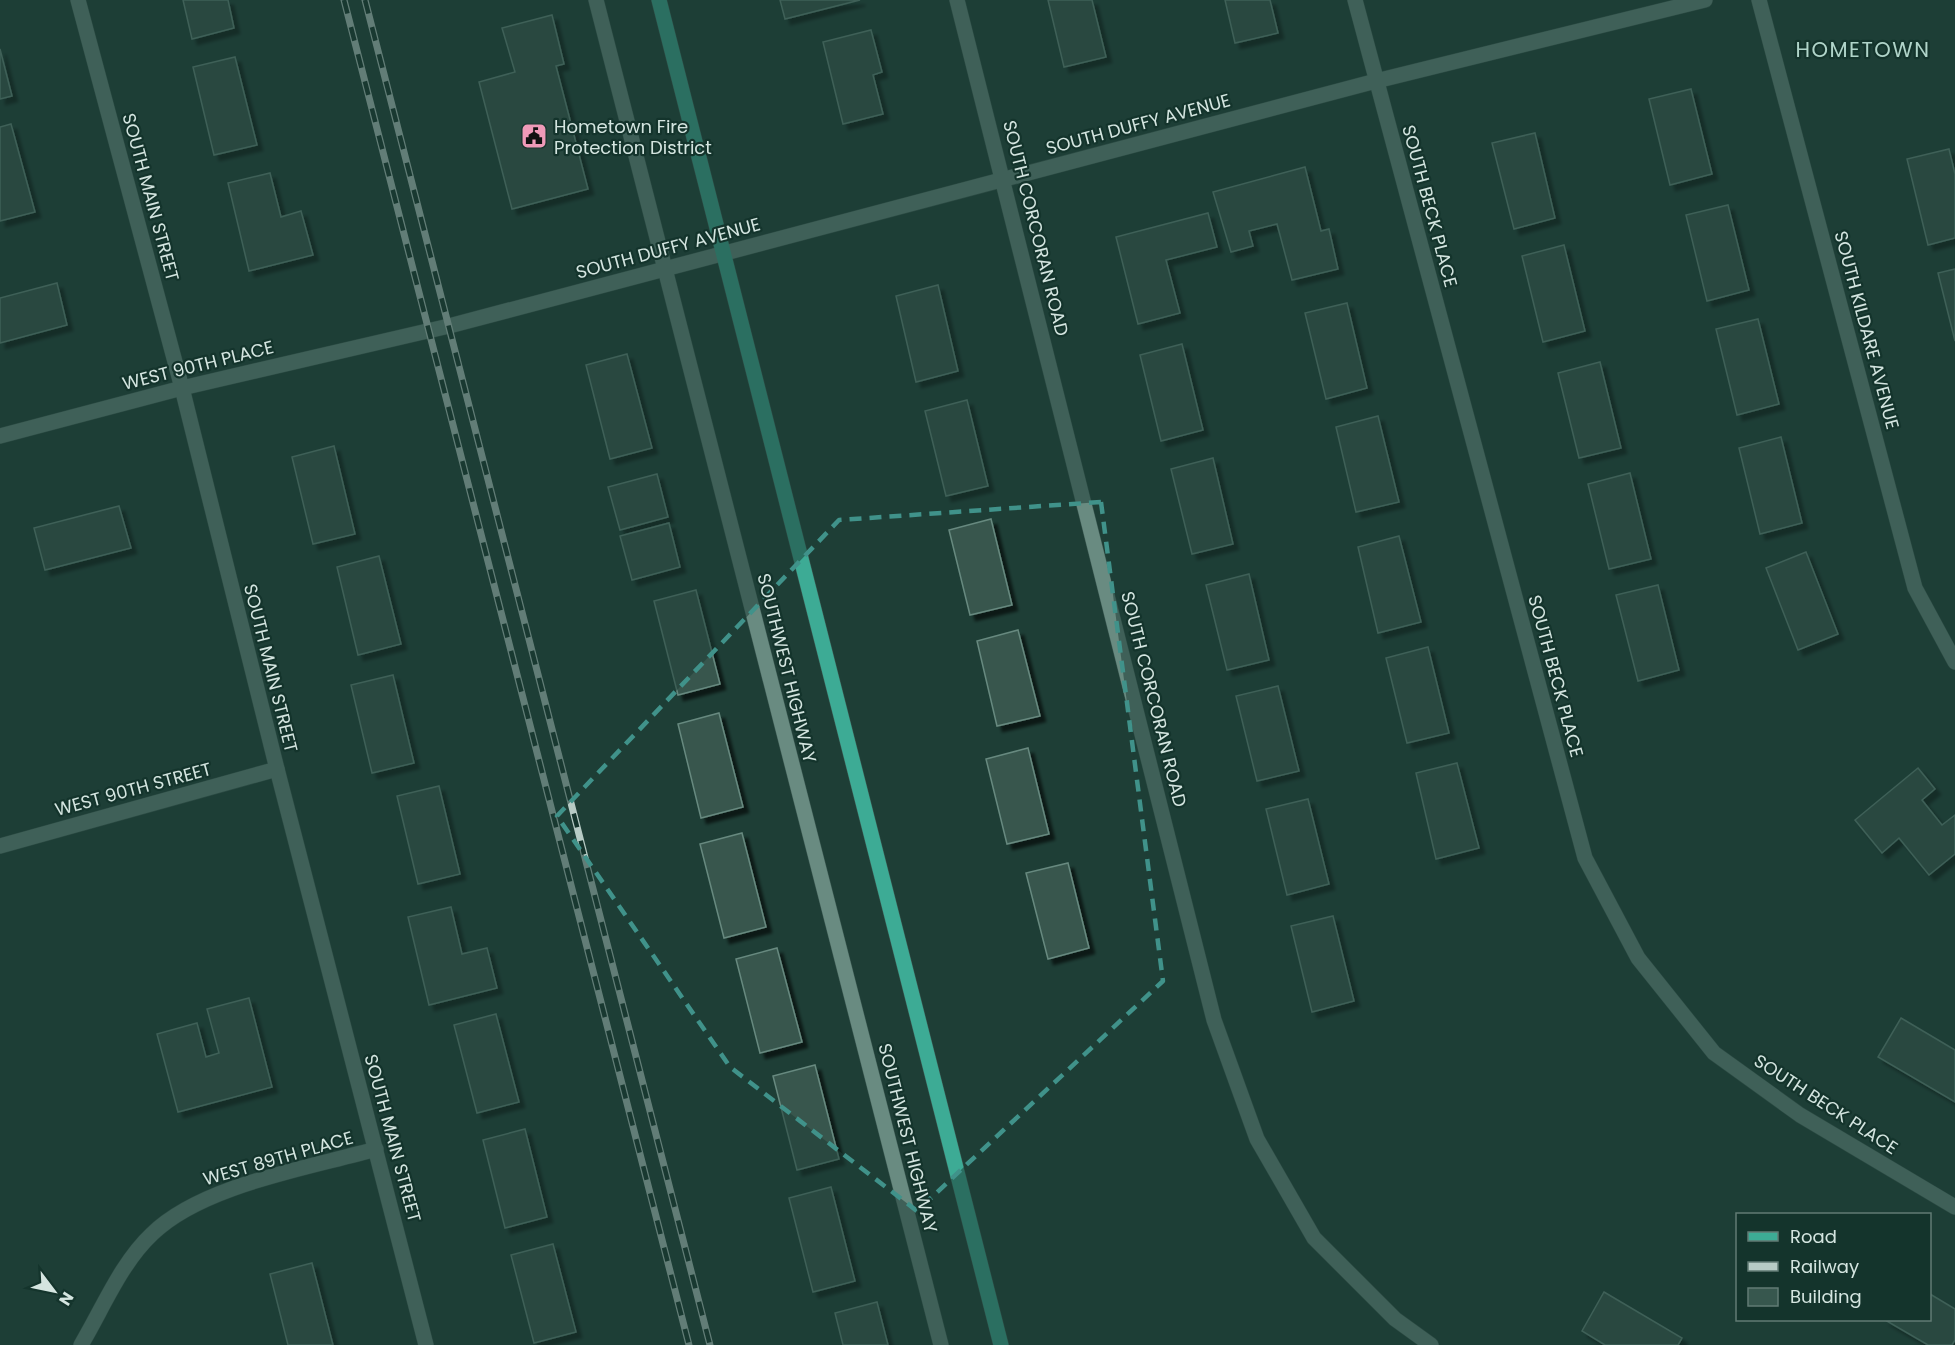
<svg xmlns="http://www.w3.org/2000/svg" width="1955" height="1345" font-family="Poppins,sans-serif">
  <defs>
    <filter id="shadow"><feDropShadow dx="5.5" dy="5.5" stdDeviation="1.5" flood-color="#0009"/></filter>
  </defs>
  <rect width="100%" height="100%" fill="#1e3e36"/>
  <g fill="#37574e" stroke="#67897f" stroke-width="1.5" filter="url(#shadow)">
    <path d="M 183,0 L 228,0 L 234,28 L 192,39 Z"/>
    <path d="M 780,0 L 860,0 L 785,19 Z"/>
    <path d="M 1048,0 L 1092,0 L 1106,57 L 1064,67 Z"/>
    <path d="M 1225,0 L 1270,0 L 1278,33 L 1235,43 Z"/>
    <path d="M 552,15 L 564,64 L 556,66 L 588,189 L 512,209 L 479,82 L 515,72 L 502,28 Z"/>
    <path d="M 871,30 L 882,72 L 873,75 L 883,114 L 843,124 L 823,42 Z"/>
    <path d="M 0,49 L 12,96 L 0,99 Z"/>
    <path d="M 235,57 L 257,145 L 214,155 L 193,67 Z"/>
    <path d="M 1691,89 L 1712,174 L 1670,185 L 1649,99 Z"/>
    <path d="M 11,124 L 35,212 L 0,221 L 0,127 Z"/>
    <path d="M 1535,133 L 1555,218 L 1514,229 L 1492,143 Z"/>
    <path d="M 1949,149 L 1955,174 L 1955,238 L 1928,245 L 1907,159 Z"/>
    <path d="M 1305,167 L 1321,231 L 1329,229 L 1338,269 L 1292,280 L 1277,224 L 1249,231 L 1253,246 L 1231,252 L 1213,192 Z"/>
    <path d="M 270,173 L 281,217 L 301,211 L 313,255 L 249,271 L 228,183 Z"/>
    <path d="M 1728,205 L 1749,290 L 1707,301 L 1686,215 Z"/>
    <path d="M 1208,213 L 1217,247 L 1166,260 L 1180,313 L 1138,324 L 1116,237 Z"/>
    <path d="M 1564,245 L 1585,331 L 1543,342 L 1522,256 Z"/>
    <path d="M 1955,269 L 1955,341 L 1938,273 Z"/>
    <path d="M 57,283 L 67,325 L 0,343 L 0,298 Z"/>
    <path d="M 938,285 L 958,371 L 916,382 L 896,296 Z"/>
    <path d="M 1347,303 L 1367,388 L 1326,399 L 1305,313 Z"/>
    <path d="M 1758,319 L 1779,404 L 1737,415 L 1716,329 Z"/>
    <path d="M 1182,344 L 1203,430 L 1161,441 L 1140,355 Z"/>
    <path d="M 627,354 L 652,448 L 610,459 L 586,365 Z"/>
    <path d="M 1600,362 L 1621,448 L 1579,458 L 1558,373 Z"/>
    <path d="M 967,400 L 988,486 L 946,496 L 925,411 Z"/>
    <path d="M 1378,416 L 1399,502 L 1356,512 L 1336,427 Z"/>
    <path d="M 1781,437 L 1802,523 L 1760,534 L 1739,448 Z"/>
    <path d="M 334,446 L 355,534 L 313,544 L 292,457 Z"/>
    <path d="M 1213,458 L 1233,544 L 1192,554 L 1171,469 Z"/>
    <path d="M 1630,473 L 1651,559 L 1609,569 L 1588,484 Z"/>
    <path d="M 657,474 L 668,517 L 620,530 L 608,487 Z"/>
    <path d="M 119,506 L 131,548 L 45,570 L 34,528 Z"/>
    <path d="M 991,519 L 1012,605 L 970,615 L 949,530 Z"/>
    <path d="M 669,523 L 680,567 L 632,580 L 620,536 Z"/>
    <path d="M 1399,536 L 1421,622 L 1378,633 L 1358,547 Z"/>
    <path d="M 1806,552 L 1838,634 L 1798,650 L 1766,568 Z"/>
    <path d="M 379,556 L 401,644 L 358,655 L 337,567 Z"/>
    <path d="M 1249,574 L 1269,660 L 1227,670 L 1206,585 Z"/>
    <path d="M 1658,585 L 1679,670 L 1638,681 L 1616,595 Z"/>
    <path d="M 696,590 L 720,684 L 678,695 L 654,601 Z"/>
    <path d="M 1018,630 L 1040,716 L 997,726 L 977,641 Z"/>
    <path d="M 1428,647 L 1449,733 L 1407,743 L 1386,658 Z"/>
    <path d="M 393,675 L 414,763 L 372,773 L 351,685 Z"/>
    <path d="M 1278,686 L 1299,771 L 1257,781 L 1236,696 Z"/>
    <path d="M 719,713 L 743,807 L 701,818 L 678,724 Z"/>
    <path d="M 1028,748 L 1049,834 L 1007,844 L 986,759 Z"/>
    <path d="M 1457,763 L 1479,848 L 1436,859 L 1416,773 Z"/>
    <path d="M 1918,768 L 1935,789 L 1922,800 L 1942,825 L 1955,815 L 1955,854 L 1929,875 L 1899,838 L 1882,853 L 1855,820 Z"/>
    <path d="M 439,786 L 460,874 L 418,884 L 397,796 Z"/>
    <path d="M 1308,799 L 1329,884 L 1287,895 L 1266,809 Z"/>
    <path d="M 742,833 L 766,927 L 724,938 L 700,844 Z"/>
    <path d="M 1068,863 L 1089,948 L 1048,959 L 1026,873 Z"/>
    <path d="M 451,907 L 462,954 L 487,948 L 497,988 L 429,1005 L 408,917 Z"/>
    <path d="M 1333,916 L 1354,1001 L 1312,1012 L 1291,926 Z"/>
    <path d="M 777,948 L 802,1042 L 760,1053 L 736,959 Z"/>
    <path d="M 249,998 L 272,1087 L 178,1112 L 157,1034 L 197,1023 L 206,1057 L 219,1053 L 207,1009 Z"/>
    <path d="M 496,1014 L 519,1102 L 477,1113 L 454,1025 Z"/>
    <path d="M 1901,1018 L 1955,1050 L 1955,1102 L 1878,1057 Z"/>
    <path d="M 815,1065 L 839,1159 L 797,1170 L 773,1076 Z"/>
    <path d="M 525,1129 L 547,1217 L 505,1228 L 483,1140 Z"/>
    <path d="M 831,1187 L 855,1281 L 813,1292 L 789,1198 Z"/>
    <path d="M 553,1244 L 576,1332 L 534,1343 L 511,1255 Z"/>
    <path d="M 312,1263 L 333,1345 L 288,1345 L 270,1274 Z"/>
    <path d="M 1604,1292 L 1682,1338 L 1678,1345 L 1605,1345 L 1582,1331 Z"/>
    <path d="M 1930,1294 L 1955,1309 L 1955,1340 L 1952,1345 L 1928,1345 L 1885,1320 L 1930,1320 Z"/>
    <path d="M 877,1302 L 888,1345 L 843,1345 L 835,1313 Z"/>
  </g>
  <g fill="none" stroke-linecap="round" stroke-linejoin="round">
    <g stroke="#3e5b54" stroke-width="16">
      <g id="minor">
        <path d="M 78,0 L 182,388 L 277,769 L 426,1345"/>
        <path d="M 596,0 L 941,1345"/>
        <path d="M 957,0 L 1214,1020 L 1257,1139 L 1314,1238 L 1395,1319 L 1431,1345"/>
        <path d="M 1355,0 L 1585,858 L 1638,958 L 1714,1053 L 1800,1115 L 1955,1207"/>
        <path d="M 1759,0 L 1915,588 L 1955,662"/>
        <path d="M 0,436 L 182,388 L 449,326 L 1376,81 L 1705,0"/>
        <path d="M 0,846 L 277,769"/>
        <path d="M 81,1345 C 103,1308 121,1263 152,1234 C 202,1185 309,1168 376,1149"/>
      </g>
    </g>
    <g stroke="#3e5b54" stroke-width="16">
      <path id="primary" d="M 659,0 L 1001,1345"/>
    </g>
    <use href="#minor" stroke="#698b81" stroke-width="15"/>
    <use href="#primary" stroke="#3dab95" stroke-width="15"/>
    <g stroke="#b7cbc5" stroke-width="7">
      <g id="rail">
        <path d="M 344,0 L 689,1345"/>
        <path d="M 365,0 L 710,1345"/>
      </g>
    </g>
    <use href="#rail" stroke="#14342c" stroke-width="4.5" stroke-dasharray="14" stroke-linecap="butt"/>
  </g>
  <path d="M0 0H1955V1345H0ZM 1101,502 L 1163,981 L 917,1211 L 730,1067 L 557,816 L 839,520 Z" fill="#1e3e36" fill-opacity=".55" fill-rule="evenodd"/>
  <path fill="none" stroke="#40928a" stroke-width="4.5" stroke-dasharray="12 8" stroke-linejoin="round" d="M 1101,502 L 1163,981 L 917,1211 L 730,1067 L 557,816 L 839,520 Z"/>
  <defs>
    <g id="civic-square" transform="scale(1.35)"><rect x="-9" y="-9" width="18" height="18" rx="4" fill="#ef9ab8" stroke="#14342c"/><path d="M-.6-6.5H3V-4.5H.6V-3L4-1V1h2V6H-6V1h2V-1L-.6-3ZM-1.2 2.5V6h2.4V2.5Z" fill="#111"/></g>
  </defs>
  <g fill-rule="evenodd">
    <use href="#civic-square" x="534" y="136"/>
  </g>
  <g text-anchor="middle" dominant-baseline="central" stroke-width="4.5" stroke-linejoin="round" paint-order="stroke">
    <g font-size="18" fill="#d4e5e0" stroke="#14342c">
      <text transform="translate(1138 124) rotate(-15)">SOUTH DUFFY AVENUE</text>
      <text transform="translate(151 197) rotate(75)">SOUTH MAIN STREET</text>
      <text transform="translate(1430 206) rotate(75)">SOUTH BECK PLACE</text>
      <text transform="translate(1036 228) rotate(76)">SOUTH CORCORAN ROAD</text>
      <text transform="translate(668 248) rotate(-15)">SOUTH DUFFY AVENUE</text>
      <text transform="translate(1867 330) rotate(75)">SOUTH KILDARE AVENUE</text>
      <text transform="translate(198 365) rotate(-14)">WEST 90TH PLACE</text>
      <text transform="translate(271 668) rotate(76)">SOUTH MAIN STREET</text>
      <text transform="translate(787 668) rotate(76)">SOUTHWEST HIGHWAY</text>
      <text transform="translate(1556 676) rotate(75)">SOUTH BECK PLACE</text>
      <text transform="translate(1154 699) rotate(76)">SOUTH CORCORAN ROAD</text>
      <text transform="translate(133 789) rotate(-15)">WEST 90TH STREET</text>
      <text transform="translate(1826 1104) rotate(33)">SOUTH BECK PLACE</text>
      <text transform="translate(393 1138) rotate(75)">SOUTH MAIN STREET</text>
      <text transform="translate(908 1138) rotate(76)">SOUTHWEST HIGHWAY</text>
      <text transform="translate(278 1158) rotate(-16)">WEST 89TH PLACE</text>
    </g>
    <g font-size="18" fill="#d4e5e0" stroke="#14342c" text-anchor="start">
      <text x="554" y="126">Hometown Fire<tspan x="554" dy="21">Protection District</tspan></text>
    </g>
    <g font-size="21" letter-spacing="1.5" fill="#b0d4c9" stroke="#14342c">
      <text x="1863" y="49">HOMETOWN</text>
    </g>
  </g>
  <rect x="1736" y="1213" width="195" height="108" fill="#14342c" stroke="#617b74" stroke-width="1.5"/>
  <rect x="1748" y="1232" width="30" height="9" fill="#3dab95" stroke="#617b74" stroke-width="1.5"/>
  <text x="1790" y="1243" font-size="18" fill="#d4e5e0">Road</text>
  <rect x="1748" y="1262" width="30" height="9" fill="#b7cbc5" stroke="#617b74" stroke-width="1.5"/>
  <text x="1790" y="1273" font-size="18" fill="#d4e5e0">Railway</text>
  <rect x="1748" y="1288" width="30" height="18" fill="#37574e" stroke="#617b74" stroke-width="1.5"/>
  <text x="1790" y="1303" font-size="18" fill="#d4e5e0">Building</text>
  <g transform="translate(54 1291) rotate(122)" stroke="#14342c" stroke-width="4.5" paint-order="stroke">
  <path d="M0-4.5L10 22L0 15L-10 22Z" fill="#d4e5e0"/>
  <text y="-9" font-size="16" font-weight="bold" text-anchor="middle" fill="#d4e5e0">N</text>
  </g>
</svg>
